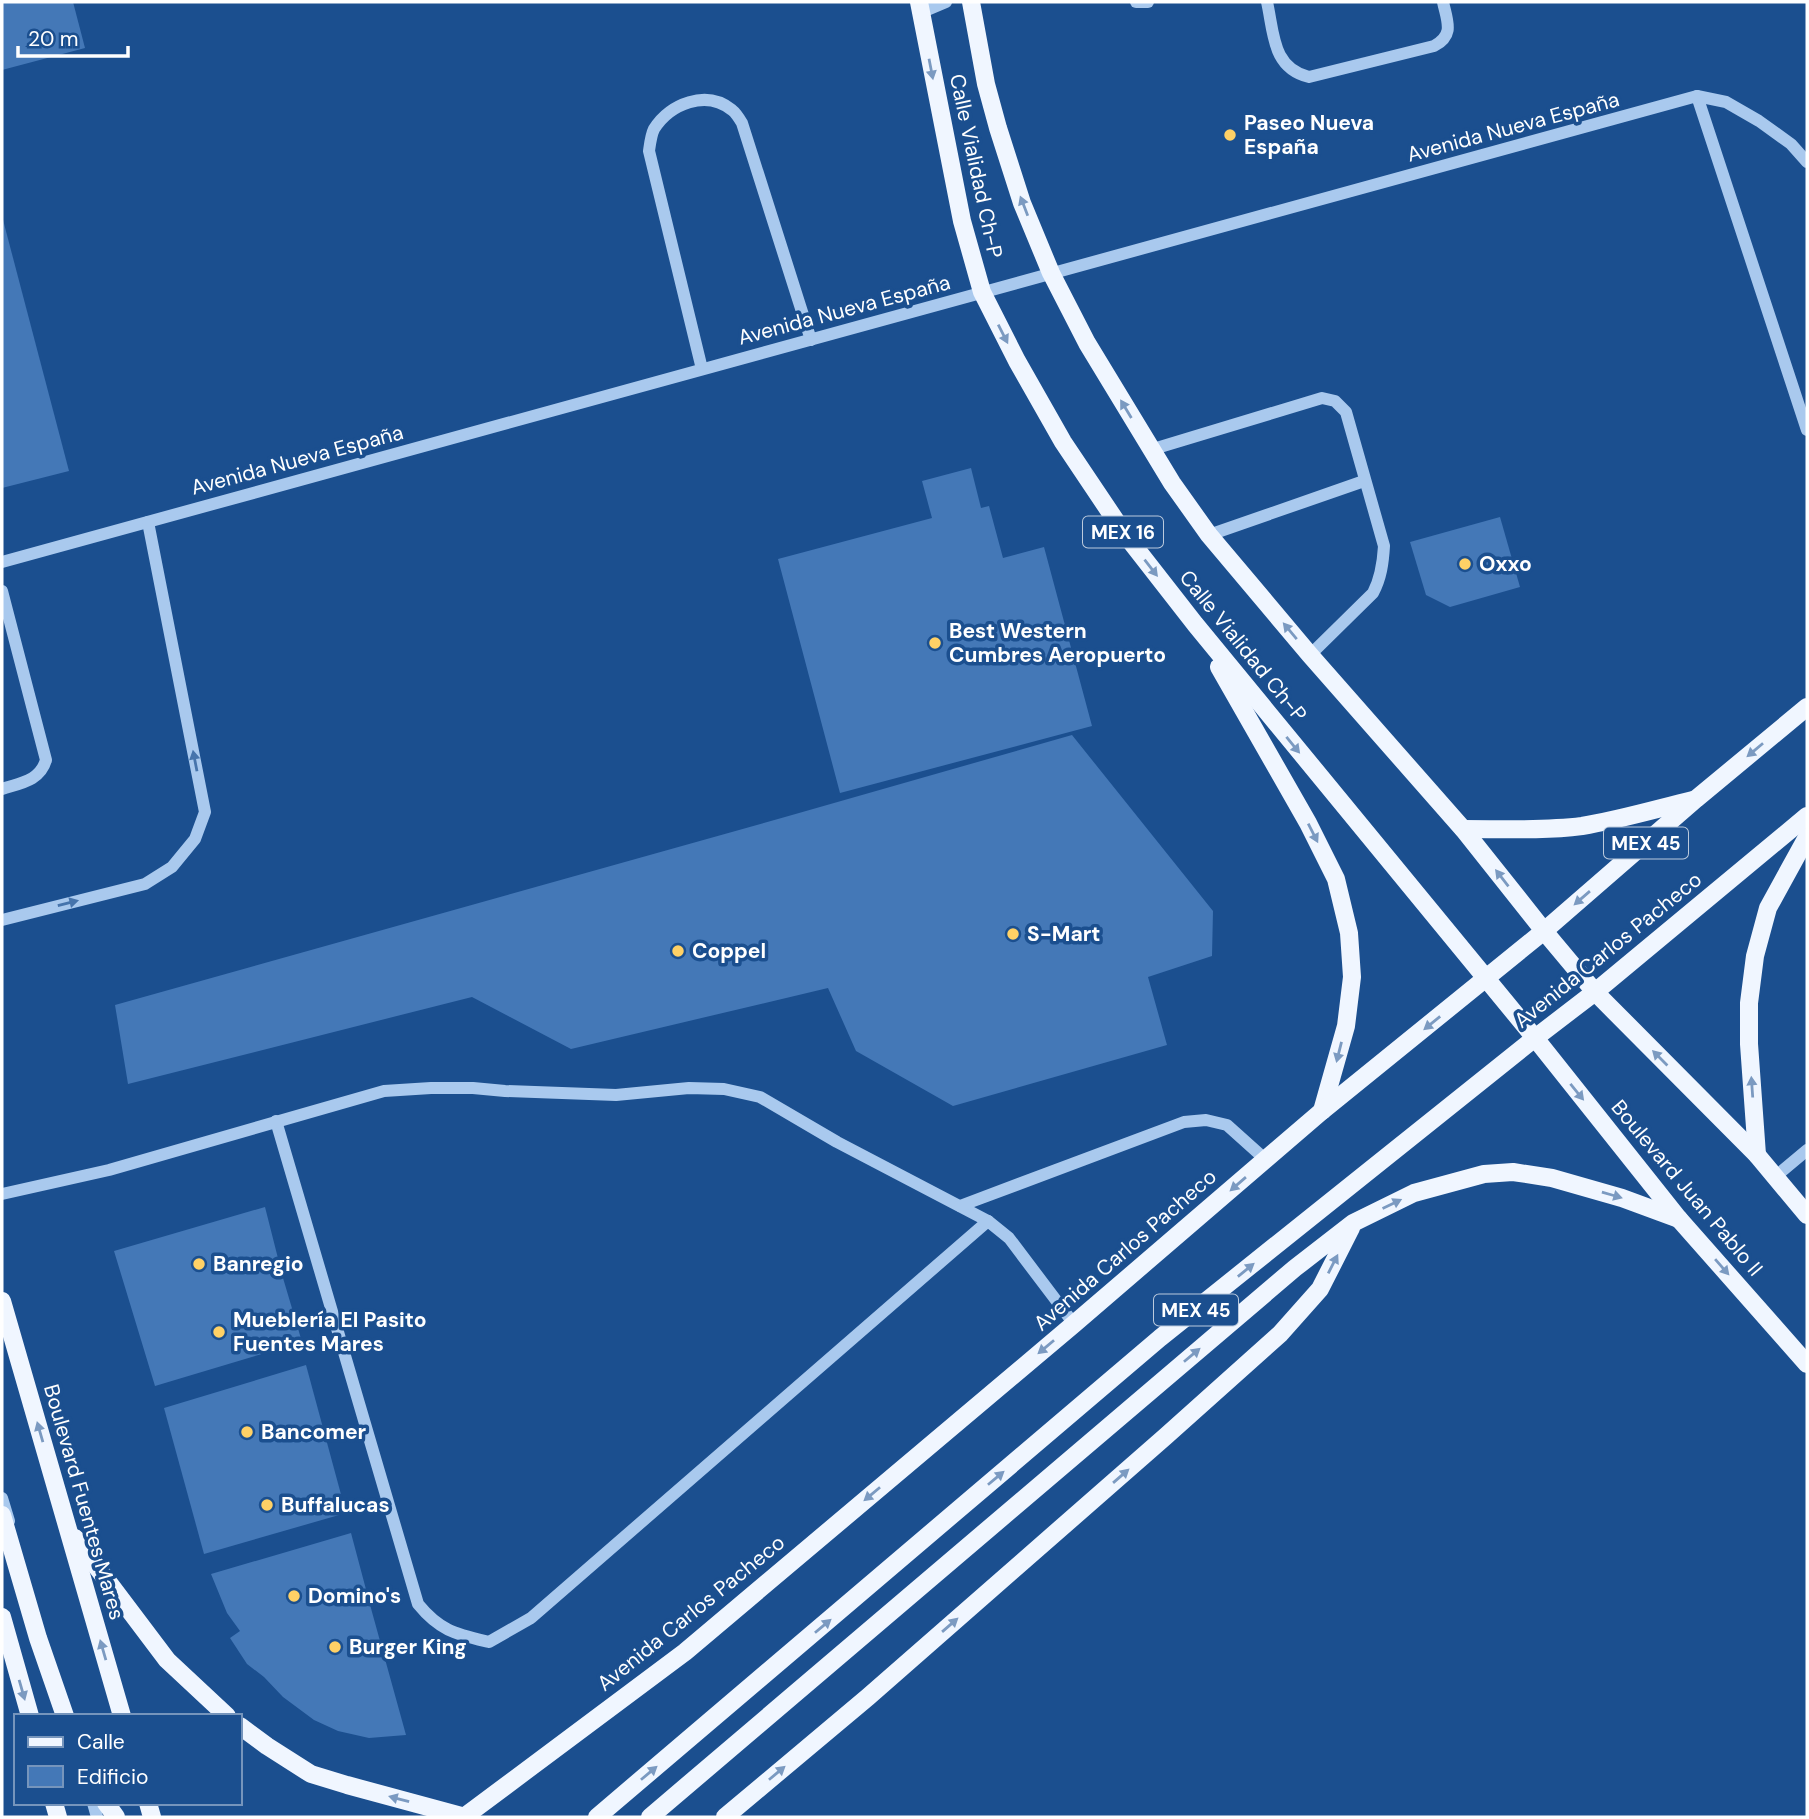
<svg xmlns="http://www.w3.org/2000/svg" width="1809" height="1819" font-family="'DM Sans',sans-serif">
  <rect width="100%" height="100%" fill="#1b4f8f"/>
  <g fill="#4478b7">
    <path d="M 2,2 L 73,2 L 85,48 L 2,70 Z"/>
    <path d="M 2,216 L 69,471 L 2,488 Z"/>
    <path d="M 971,468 L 981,508 L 989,506 L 1003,558 L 1044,547 L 1092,726 L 840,793 L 778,559 L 932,518 L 922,481 Z"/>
    <path d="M 1500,517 L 1520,587 L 1450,607 L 1426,595 L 1410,542 Z"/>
    <path d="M 1072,735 L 1213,911 L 1212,956 L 1148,977 L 1167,1045 L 953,1106 L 856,1051 L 828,988 L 571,1049 L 472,997 L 128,1084 L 115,1005 L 785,817 Z"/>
    <path d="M 265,1207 L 283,1278 L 302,1342 L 155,1386 L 114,1251 Z"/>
    <path d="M 306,1365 L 346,1513 L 204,1554 L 164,1408 Z"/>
    <path d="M 351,1533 L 372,1612 L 406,1735 L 369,1738 L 338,1731 L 314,1720 L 283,1697 L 264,1677 L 247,1664 L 230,1638 L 240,1631 L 227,1613 L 211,1574 Z"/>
  </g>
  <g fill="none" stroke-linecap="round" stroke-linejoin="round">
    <g stroke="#a9c9ee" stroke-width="12">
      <path d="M 1136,2 L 1148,2"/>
      <path d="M 1267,2 C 1274,33 1272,68 1309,77 L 1434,46 C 1455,35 1447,21 1443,2"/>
      <path d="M 920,13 L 946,2"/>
      <path d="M 1697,96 L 1807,430"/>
      <path d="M 702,369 L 649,151 C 650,144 651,135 654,129 C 670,104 706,89 732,110 C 736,113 739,118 742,123 L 811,340"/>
      <path d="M 1150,450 L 1322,398 L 1335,401 L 1346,412 L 1384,546 C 1383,563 1381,578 1373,593 L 1310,655"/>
      <path d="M 1209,535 L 1364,481"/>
      <path d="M 2,562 L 1697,96 L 1726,102 L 1759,121 L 1791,144 L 1807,162"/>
      <path d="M 2,591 L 46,760 C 40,781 20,783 2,789"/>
      <path d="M 2,920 L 145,884 L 172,867 L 195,839 L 205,812 L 148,522"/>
      <path d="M 276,1121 L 418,1604 C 440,1631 456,1634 489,1642 L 531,1618 L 988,1221"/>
      <path d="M 1775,1177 L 1807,1150"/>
      <path d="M 2,1194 L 109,1170 L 384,1091 L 431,1088 L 473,1088 L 505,1091 L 616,1095 L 689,1088 L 724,1089 L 760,1097 L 837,1142 L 988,1221 L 1009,1238 L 1074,1324"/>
      <path d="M 960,1206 L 1184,1122 L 1206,1120 L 1227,1125 L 1266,1160"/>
      <path d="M 2,1498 L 9,1521"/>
      <path d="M 93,1803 L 97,1817"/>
    </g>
    <g stroke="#f0f6ff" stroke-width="18">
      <path d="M 919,2 L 962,221 L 982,292 L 1017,361 L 1063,442 L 1124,533 L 1195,624 L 1535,1038 L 1679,1219 L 1807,1364"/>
      <path d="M 971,2 L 986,84 L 998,128 L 1022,203 L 1051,273 L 1087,343 L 1172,483 L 1209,535 L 1310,655 L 1463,829 L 1544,931 L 1595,992 L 1757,1155 L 1807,1215"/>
      <path d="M 1219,667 L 1308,823 L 1336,879 L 1349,933 L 1352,977 L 1346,1026 L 1322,1111"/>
      <path d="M 1463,829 C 1502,829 1543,831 1582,826 C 1619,820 1656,809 1693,800"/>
      <path d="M 1757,1155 L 1749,1044 L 1749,1003 L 1755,956 L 1768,908 L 1807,837"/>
      <path d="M 2,1301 L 122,1716"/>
      <path d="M 2,1515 L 38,1638 L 65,1716"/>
      <path d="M 75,1538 L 167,1660 L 227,1716"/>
      <path d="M 2,1617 L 30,1716"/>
      <path d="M 240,1726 L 267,1746 L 311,1774 L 347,1785 L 465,1817"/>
      <path d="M 54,1803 L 58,1817"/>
      <path d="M 106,1803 L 116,1817"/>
      <path d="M 148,1803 L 152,1817"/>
      <path d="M 464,1817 L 685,1652 L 1074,1324 L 1322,1111 L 1544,931 L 1696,799 L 1807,707"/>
      <path d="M 597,1817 L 1160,1338 L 1535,1038 L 1595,992 L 1807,816"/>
      <path d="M 650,1817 L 1295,1268 L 1353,1223 L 1414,1193 L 1484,1174 L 1513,1172 L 1552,1178 L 1622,1198 L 1679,1219"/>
      <path d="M 725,1817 L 868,1697 L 1166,1436 L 1280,1334 L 1320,1289 L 1351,1228"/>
    </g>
  </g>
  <defs><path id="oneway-solid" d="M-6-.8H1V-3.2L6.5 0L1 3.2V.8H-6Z" transform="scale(1.75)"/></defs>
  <g fill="#7b9ac1">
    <use href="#oneway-solid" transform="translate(931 69) rotate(79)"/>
    <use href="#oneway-solid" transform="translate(1024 206) rotate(-111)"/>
    <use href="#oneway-solid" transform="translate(1003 334) rotate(63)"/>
    <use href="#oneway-solid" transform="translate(1126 409) rotate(-121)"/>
    <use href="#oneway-solid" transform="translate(1151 568) rotate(52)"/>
    <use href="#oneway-solid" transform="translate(1290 631) rotate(-130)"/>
    <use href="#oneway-solid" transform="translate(1293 745) rotate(51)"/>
    <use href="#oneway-solid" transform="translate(1755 750) rotate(140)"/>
    <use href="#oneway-solid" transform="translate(1313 833) rotate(63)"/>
    <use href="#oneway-solid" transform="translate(1502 878) rotate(-128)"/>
    <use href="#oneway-solid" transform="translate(1582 898) rotate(139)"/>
    <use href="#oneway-solid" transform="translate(1432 1023) rotate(141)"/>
    <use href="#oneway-solid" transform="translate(1339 1052) rotate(104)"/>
    <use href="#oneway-solid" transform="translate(1660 1058) rotate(-135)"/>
    <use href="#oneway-solid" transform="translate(1752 1087) rotate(-94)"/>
    <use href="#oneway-solid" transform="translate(1577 1092) rotate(51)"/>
    <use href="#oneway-solid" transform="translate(1238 1184) rotate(139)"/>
    <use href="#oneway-solid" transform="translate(1612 1195) rotate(16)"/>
    <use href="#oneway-solid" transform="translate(1392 1204) rotate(-26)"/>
    <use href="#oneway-solid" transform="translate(1333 1264) rotate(-63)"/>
    <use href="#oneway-solid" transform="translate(1722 1267) rotate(49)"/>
    <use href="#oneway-solid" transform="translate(1246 1270) rotate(-39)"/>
    <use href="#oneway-solid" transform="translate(1046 1347) rotate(140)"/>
    <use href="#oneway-solid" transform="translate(1192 1355) rotate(-40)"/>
    <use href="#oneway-solid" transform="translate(40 1432) rotate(-106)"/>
    <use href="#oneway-solid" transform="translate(1121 1476) rotate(-41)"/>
    <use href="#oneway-solid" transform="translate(996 1478) rotate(-40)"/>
    <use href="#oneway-solid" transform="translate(872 1494) rotate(140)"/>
    <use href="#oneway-solid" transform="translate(950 1625) rotate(-41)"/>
    <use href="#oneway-solid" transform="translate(823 1626) rotate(-40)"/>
    <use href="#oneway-solid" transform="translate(103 1650) rotate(-106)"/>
    <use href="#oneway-solid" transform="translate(22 1690) rotate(74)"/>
    <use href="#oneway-solid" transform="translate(649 1773) rotate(-40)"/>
    <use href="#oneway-solid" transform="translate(777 1773) rotate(-40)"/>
    <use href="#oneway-solid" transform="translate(399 1799) rotate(-165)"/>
  </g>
  <g fill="#4674ac">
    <use href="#oneway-solid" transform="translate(195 761) rotate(-101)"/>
    <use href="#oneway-solid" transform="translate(68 903) rotate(-14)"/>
  </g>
  <g fill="#ffd166" stroke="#1b4f8f" stroke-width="2.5">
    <circle cx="1230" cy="135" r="7"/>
    <circle cx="1465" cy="564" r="7"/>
    <circle cx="935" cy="643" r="7"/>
    <circle cx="1013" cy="934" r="7"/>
    <circle cx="678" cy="951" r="7"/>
    <circle cx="199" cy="1264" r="7"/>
    <circle cx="219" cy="1332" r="7"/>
    <circle cx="247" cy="1432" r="7"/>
    <circle cx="267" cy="1505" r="7"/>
    <circle cx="294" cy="1596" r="7"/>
    <circle cx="335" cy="1647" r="7"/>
  </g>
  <g text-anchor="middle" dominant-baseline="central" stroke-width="7" stroke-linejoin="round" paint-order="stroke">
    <g fill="#1b4f8f" stroke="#bbcadd" stroke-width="2">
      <rect x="1083" y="516.5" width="80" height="31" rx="5"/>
      <rect x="1604" y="827.5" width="84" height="31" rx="5"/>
      <rect x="1154" y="1294.5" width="84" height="31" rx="5"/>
    </g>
    <g font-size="19" font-weight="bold" fill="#fff">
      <text x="1123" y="532">MEX 16</text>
      <text x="1646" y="843">MEX 45</text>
      <text x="1196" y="1310">MEX 45</text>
    </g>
    <g font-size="21" font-weight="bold" fill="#fff" stroke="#1b4f8f" text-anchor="start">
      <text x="1244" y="123">Paseo Nueva<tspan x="1244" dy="24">España</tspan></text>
      <text x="1479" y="564">Oxxo</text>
      <text x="949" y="631">Best Western<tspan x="949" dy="24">Cumbres Aeropuerto</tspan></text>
      <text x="1027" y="934">S-Mart</text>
      <text x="692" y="951">Coppel</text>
      <text x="213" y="1264">Banregio</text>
      <text x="233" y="1320">Mueblería El Pasito<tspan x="233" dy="24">Fuentes Mares</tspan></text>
      <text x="261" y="1432">Bancomer</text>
      <text x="281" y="1505">Buffalucas</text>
      <text x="308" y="1596">Domino's</text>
      <text x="349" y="1647">Burger King</text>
    </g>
    <g font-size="21" fill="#fff" stroke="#1b4f8f">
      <text transform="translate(1513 127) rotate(-15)">Avenida Nueva España</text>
      <text transform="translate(976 166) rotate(78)">Calle Vialidad Ch-P</text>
      <text transform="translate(844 310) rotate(-15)">Avenida Nueva España</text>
      <text transform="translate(297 460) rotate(-15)">Avenida Nueva España</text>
      <text transform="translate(1243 646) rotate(51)">Calle Vialidad Ch-P</text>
      <text transform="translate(1608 950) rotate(-39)">Avenida Carlos Pacheco</text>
      <text transform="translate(1687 1188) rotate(50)">Boulevard Juan Pablo II</text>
      <text transform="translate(1125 1250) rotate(-41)">Avenida Carlos Pacheco</text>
      <text transform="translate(84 1502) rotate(74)">Boulevard Fuentes Mares</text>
      <text transform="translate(691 1613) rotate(-39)">Avenida Carlos Pacheco</text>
    </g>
  </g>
  <rect width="1809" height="1819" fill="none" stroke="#ffffff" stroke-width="7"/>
  <rect x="14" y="1714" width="228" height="91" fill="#1b4f8f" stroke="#7695bc" stroke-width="2"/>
  <rect x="28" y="1737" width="35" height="10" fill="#f0f6ff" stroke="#7695bc" stroke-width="2"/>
  <text x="77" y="1749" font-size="21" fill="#ffffff">Calle</text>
  <rect x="28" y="1766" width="35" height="21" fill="#4478b7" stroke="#7695bc" stroke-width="2"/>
  <text x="77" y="1784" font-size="21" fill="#ffffff">Edificio</text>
  <path d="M18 46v10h110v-10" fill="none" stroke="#ffffff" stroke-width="3.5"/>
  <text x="28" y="46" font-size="21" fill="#ffffff" stroke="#1b4f8f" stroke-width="5" paint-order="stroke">20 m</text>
</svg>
